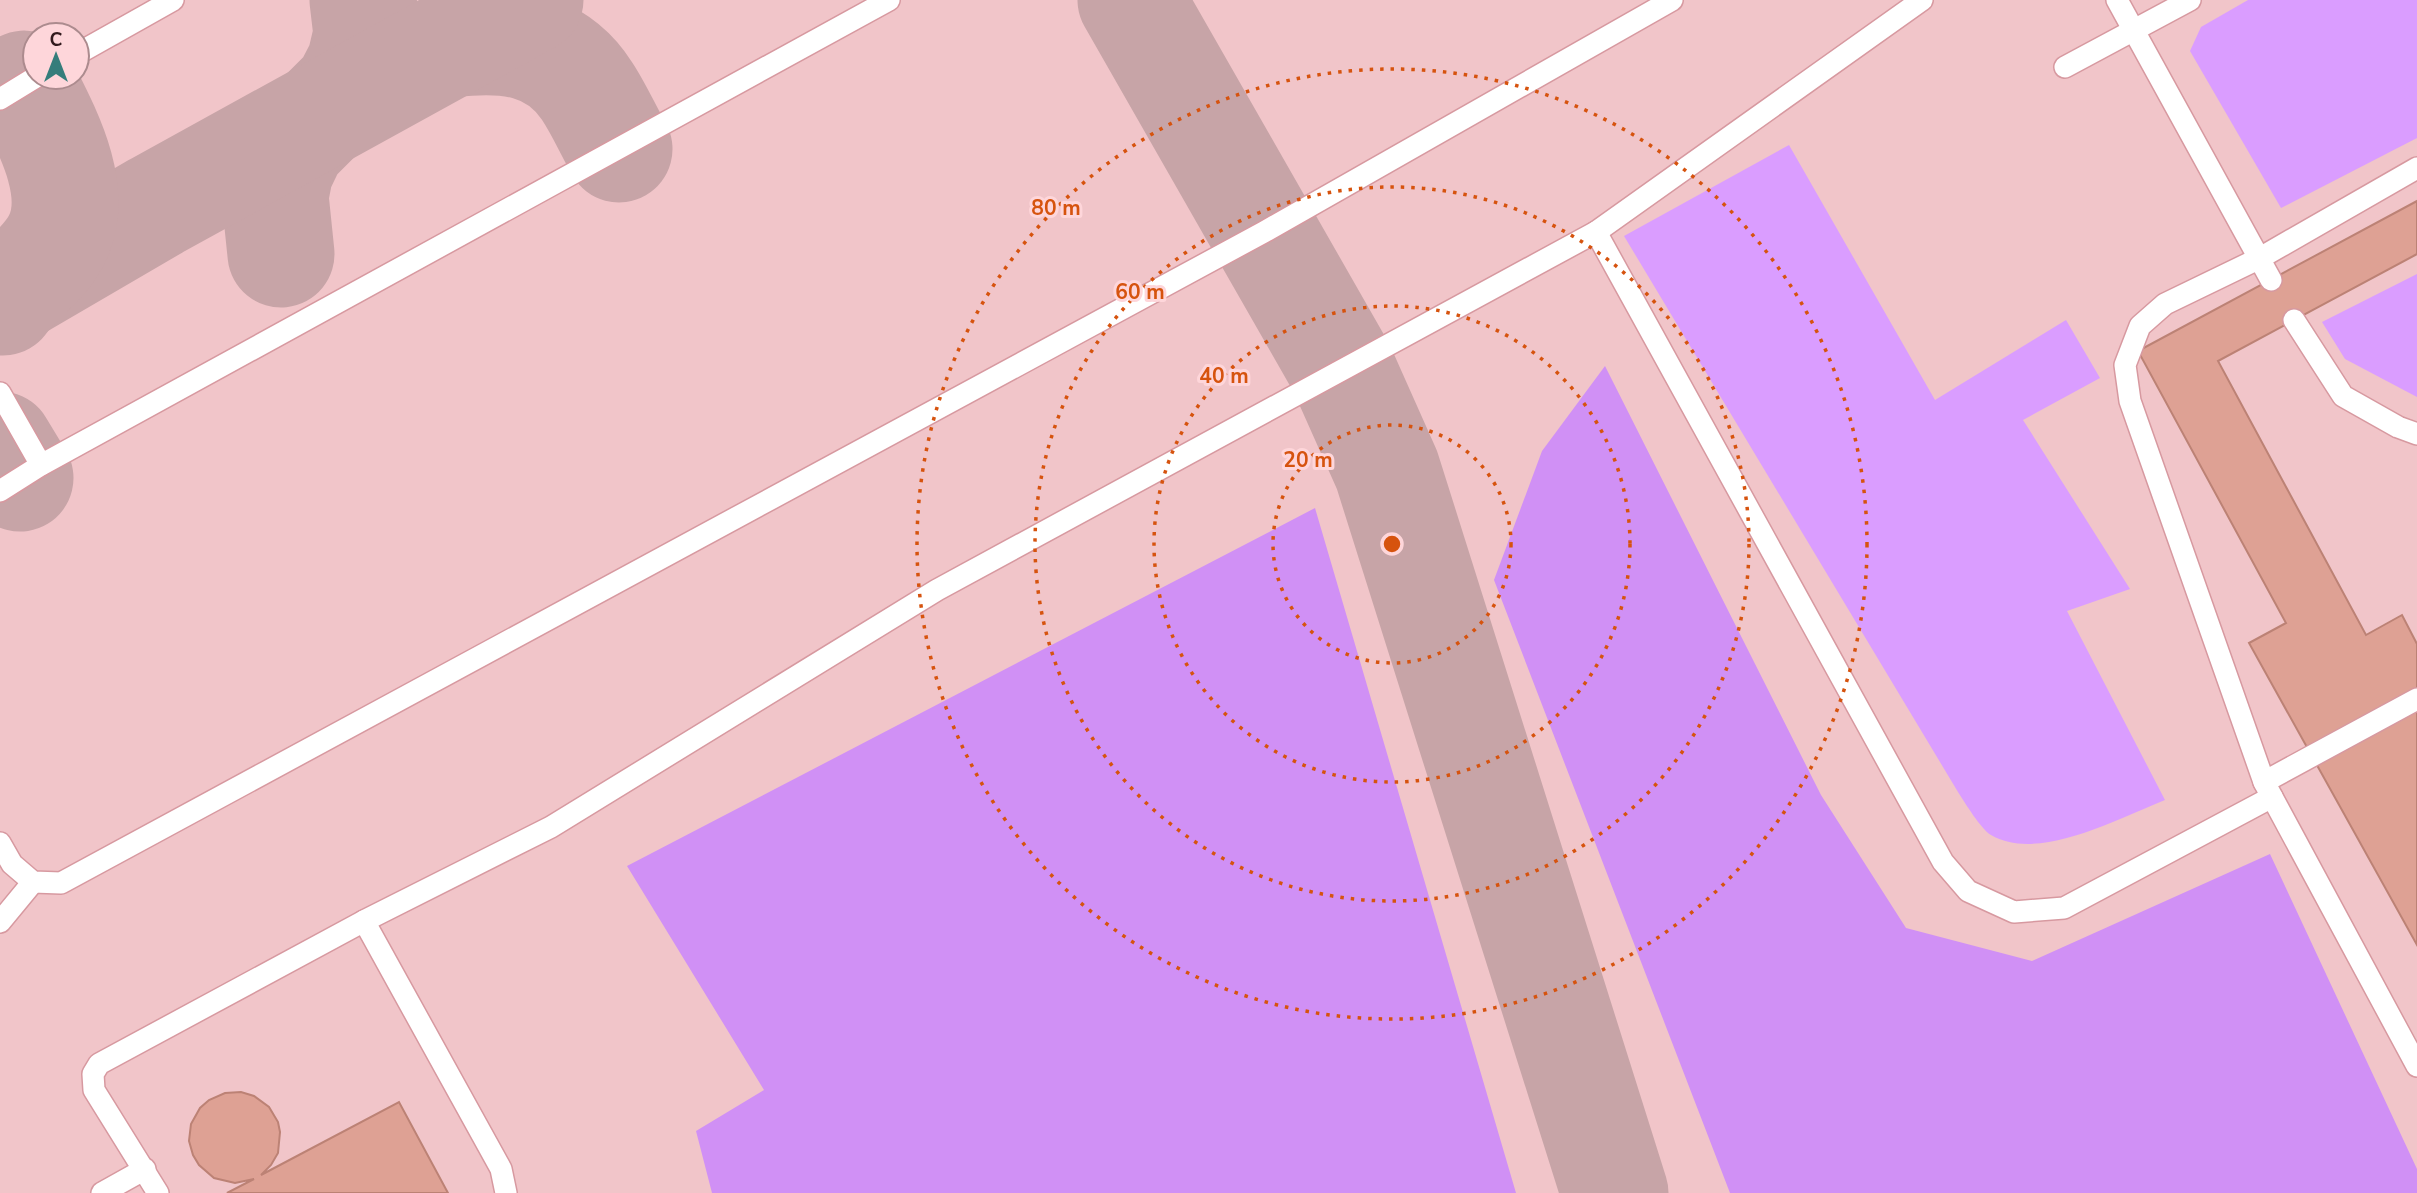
<svg xmlns="http://www.w3.org/2000/svg" width="2417" height="1193" font-family="'Nunito Sans',sans-serif">
  <rect width="100%" height="100%" fill="#fed6da"/>
  <path fill="#f1c5c9" fill-rule="evenodd" d="M 0,0 L 2417,0 L 2417,1193 L 0,1193 ZM 35,35 L 77,35 L 77,77 L 35,77 Z"/>
  <g fill="#da9dff">
    <path d="M 2248,0 L 2417,0 L 2417,138 L 2281,208 L 2190,51 L 2201,27 Z"/>
    <path d="M 1789,145 L 1935,400 L 2066,320 L 2100,378 L 2023,420 L 2130,589 L 2067,611 L 2165,800 C 2119,818 2038,863 1991,835 C 1981,829 1965,803 1958,792 L 1624,236 Z"/>
    <path d="M 2417,274 L 2417,397 L 2345,359 L 2322,322 Z"/>
  </g>
  <g fill="#d090f5">
    <path d="M 1605,366 L 1821,795 L 1906,928 L 2032,961 L 2270,854 L 2417,1169 L 2417,1193 L 1730,1193 L 1494,580 L 1542,451 Z"/>
    <path d="M 1315,508 L 1516,1193 L 712,1193 L 696,1131 L 764,1090 L 627,866 Z"/>
  </g>
  <g fill="none" stroke-linecap="round" stroke-linejoin="round">
    <g stroke="#c7a4a7" stroke-width="107">
      <path d="M 1131,0 L 1342,369 L 1387,470 L 1615,1193"/>
      <path d="M 451,44 C 504,38 555,41 587,91 C 599,109 608,130 619,149"/>
      <path d="M 281,254 L 275,196 L 280,170 L 293,143 L 347,89 L 360,64 L 367,34 L 363,0"/>
      <path d="M 0,297 L 156,206 L 530,0"/>
      <path d="M 3,302 C 19,281 43,265 56,241 C 82,192 46,128 24,84"/>
      <path d="M 0,445 L 20,478"/>
    </g>
  </g>
  <g fill="#dea194" stroke="#bc8275" stroke-width="2">
    <path d="M 2417,201 L 2417,254 L 2218,361 L 2366,635 L 2402,615 L 2417,644 L 2417,945 L 2249,643 L 2286,623 L 2138,351 Z"/>
    <path d="M 225,1093 L 241,1092 L 254,1096 L 269,1107 L 278,1122 L 280,1132 L 278,1153 L 271,1165 L 261,1175 L 399,1102 L 448,1193 L 227,1193 L 254,1179 L 235,1183 L 214,1178 L 199,1165 L 193,1155 L 189,1141 L 191,1124 L 200,1108 L 209,1100 Z"/>
  </g>
  <g fill="none" stroke-linecap="round" stroke-linejoin="round">
    <g stroke="#d799a0" stroke-width="24">
      <g id="service">
        <path d="M 2117,0 L 2271,280"/>
        <path d="M 77,54 L 173,0"/>
        <path d="M 2065,67 L 2190,0"/>
        <path d="M 0,99 L 36,77"/>
        <path d="M 1596,232 L 1943,862 L 1968,891 L 2014,912 L 2064,908 L 2272,797"/>
        <path d="M 2294,320 L 2343,396 L 2398,427 L 2417,434"/>
        <path d="M 0,393 L 41,465"/>
        <path d="M 0,491 L 41,465 L 889,0"/>
        <path d="M 2417,699 L 2264,782 L 2417,1066"/>
        <path d="M 2264,782 L 2130,401 L 2125,365 L 2140,326 L 2165,304 L 2260,258 L 2417,168"/>
        <path d="M 0,843 L 12,864 L 33,882 L 61,883 L 1264,232 L 1672,0"/>
        <path d="M 364,921 L 501,1169 L 506,1193"/>
        <path d="M 0,922 L 33,882"/>
        <path d="M 102,1193 L 145,1169"/>
        <path d="M 158,1193 L 94,1090 L 93,1074 L 99,1064 L 364,921 L 551,827 L 937,590 L 1596,232 L 1922,0"/>
      </g>
    </g>
    <use href="#service" stroke="#fff" stroke-width="21"/>
  </g>
  <g fill="none" stroke="#d6530e" stroke-width="3.5" stroke-dasharray="3.5 7">
    <circle cx="1392" cy="544" r="119"/>
    <circle cx="1392" cy="544" r="238"/>
    <circle cx="1392" cy="544" r="357"/>
    <circle cx="1392" cy="544" r="475"/>
  </g>
  <circle cx="1392" cy="544" r="10" fill="#d6530e" stroke="#fed6da" stroke-width="3.5"/>
  <g font-size="21" text-anchor="middle" font-weight="bold" fill="#d6530e" stroke="#fed6da" stroke-width="6" stroke-linejoin="round" paint-order="stroke">
    <text x="1056" y="215">80 m</text>
    <text x="1140" y="299">60 m</text>
    <text x="1224" y="383">40 m</text>
    <text x="1308" y="467">20 m</text>
  </g>
  <g transform="translate(56 56)"><circle r="33" fill="#fed6da" stroke="#ac8b8e" stroke-width="2"/>
  <path d="M0-5L12 26L0 18L-12 26Z" fill="#357d7b"/>
  <text y="-10" font-size="19" font-weight="bold" text-anchor="middle" fill="#321a1d">С</text>
  </g>
</svg>
